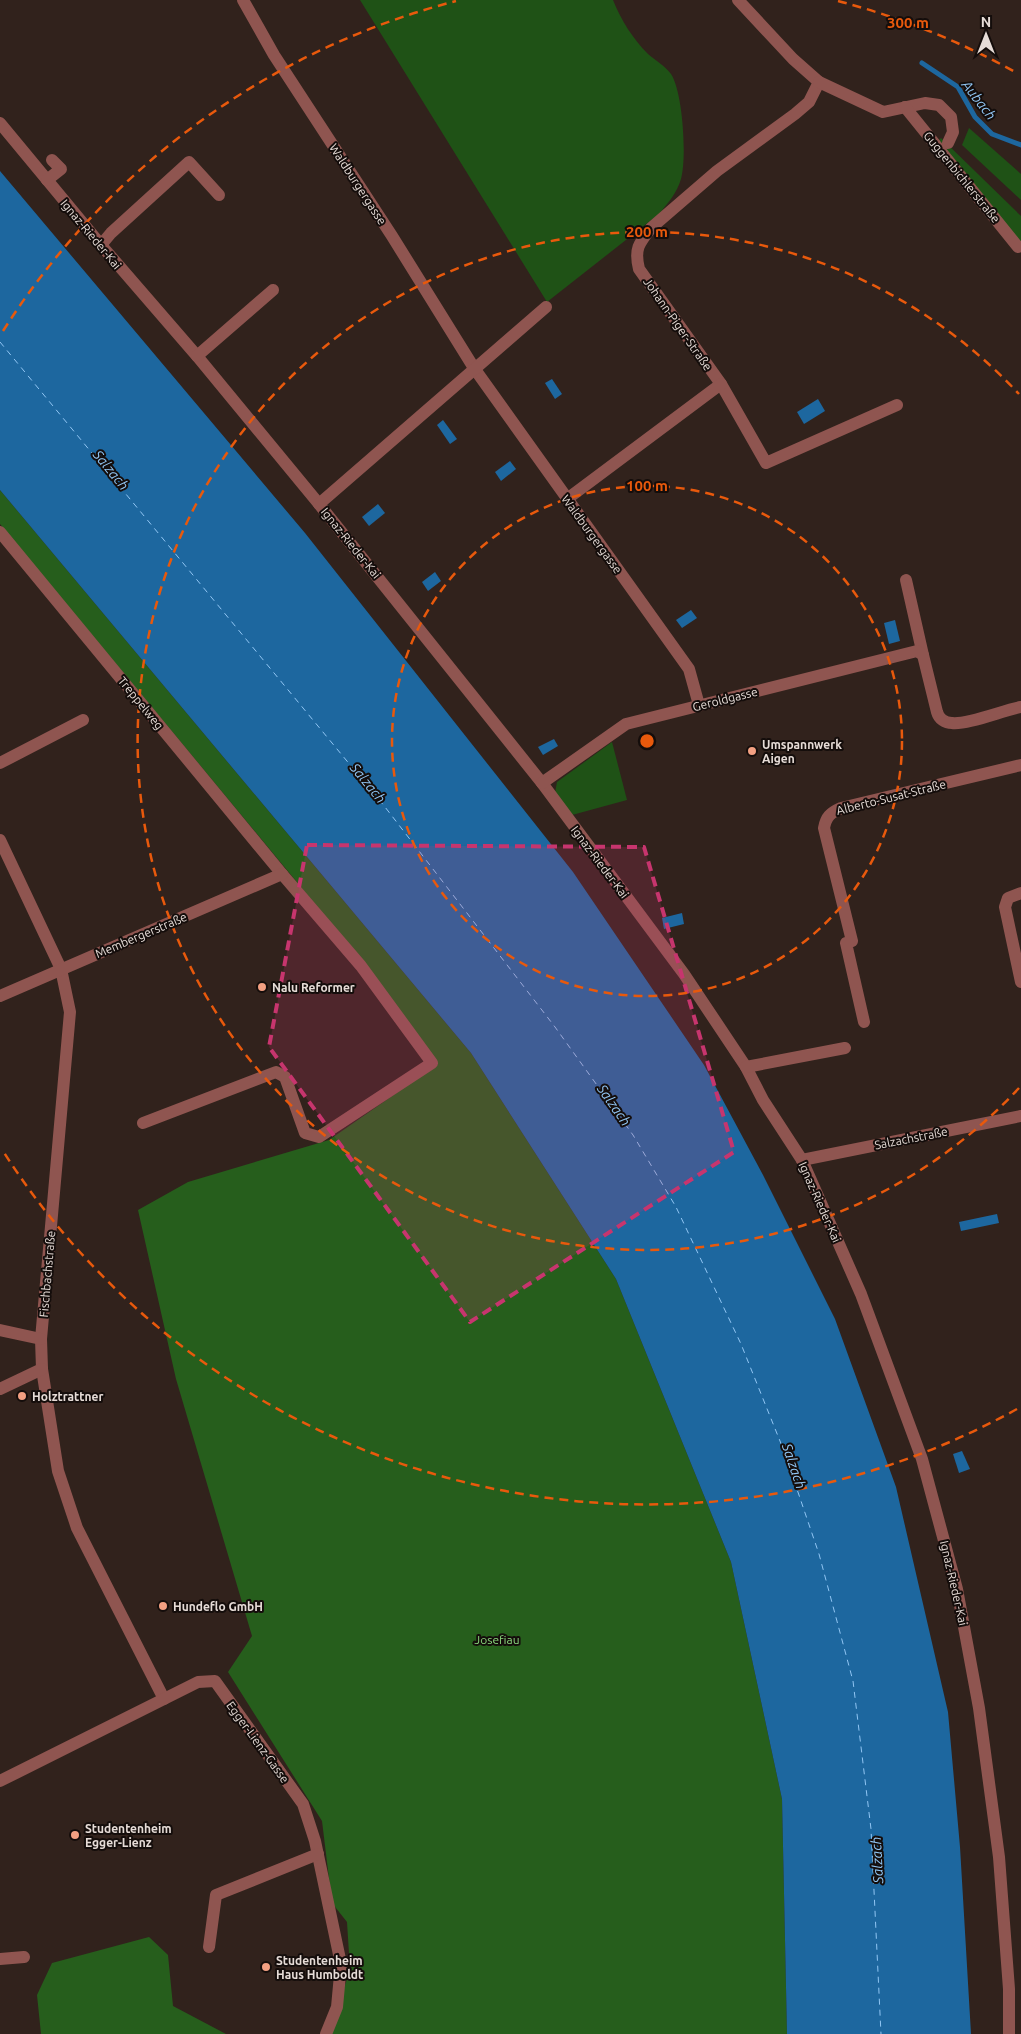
<svg xmlns="http://www.w3.org/2000/svg" width="1021" height="2034" font-family="Ubuntu,sans-serif">
  <rect width="100%" height="100%" fill="#31221c"/>
  <g fill="#1f5216">
    <path d="M 360,0 L 613,0 C 621,20 633,39 648,54 C 656,61 664,65 671,74 C 683,92 687,158 681,179 C 677,193 668,203 659,214 L 547,302 Z"/>
    <path d="M 969,128 L 1021,174 L 1021,200 L 962,145 Z"/>
    <path d="M 941,138 L 1021,216 L 1021,243 L 938,141 Z"/>
    <path d="M 612,742 L 627,800 L 572,815 L 555,793 L 557,782 Z"/>
  </g>
  <g fill="#265e1c">
    <path d="M 0,490 L 471,1053 L 616,1279 L 731,1562 L 782,1799 L 787,2034 L 330,2034 L 350,1969 L 347,1922 L 332,1903 L 322,1821 L 228,1672 L 252,1636 L 176,1379 L 138,1210 L 188,1182 L 329,1140 L 438,1064 L 296,881 L 0,524 Z"/>
    <path d="M 149,1937 L 168,1955 L 173,2006 L 226,2034 L 41,2034 L 37,1995 L 52,1963 Z"/>
  </g>
  <g fill="#1d679f">
    <path d="M 0,171 L 305,533 L 573,872 L 704,1065 L 763,1175 L 835,1319 L 896,1487 L 948,1712 L 960,1847 L 971,2034 L 787,2034 L 782,1799 L 731,1562 L 616,1279 L 471,1053 L 0,490 Z"/>
    <path d="M 552,379 L 562,394 L 555,399 L 545,383 Z"/>
    <path d="M 818,399 L 825,411 L 804,424 L 797,412 Z"/>
    <path d="M 443,420 L 457,439 L 450,444 L 437,425 Z"/>
    <path d="M 510,461 L 516,469 L 501,481 L 495,472 Z"/>
    <path d="M 378,504 L 385,513 L 369,526 L 362,517 Z"/>
    <path d="M 435,572 L 441,581 L 428,591 L 422,582 Z"/>
    <path d="M 691,610 L 697,618 L 682,628 L 676,620 Z"/>
    <path d="M 895,620 L 900,641 L 889,644 L 884,623 Z"/>
    <path d="M 554,739 L 558,746 L 543,755 L 538,747 Z"/>
    <path d="M 682,913 L 684,924 L 664,929 L 662,918 Z"/>
    <path d="M 997,1214 L 999,1223 L 961,1231 L 959,1222 Z"/>
    <path d="M 962,1451 L 970,1469 L 959,1473 L 953,1454 Z"/>
  </g>
  <g fill="none" stroke-linecap="round" stroke-linejoin="round">
    <path stroke="#1d679f" stroke-width="5" d="M 922,63 L 958,87 L 975,117 L 992,134 L 1021,145"/>
    <path stroke="#91c6f4" stroke-width="1" stroke-dasharray="6 5" stroke-linecap="butt" d="M 0,342 L 385,807 L 555,1027 L 633,1135 L 676,1207 L 741,1344 L 784,1451 L 819,1554 L 853,1681 L 871,1829 L 881,2034"/>
    <g stroke="#8f5550" stroke-width="12">
      <path d="M 243,0 L 274,55 L 392,236 L 474,368 L 689,669 L 699,705"/>
      <path d="M 738,0 L 793,59 L 819,82 L 809,102 L 795,114 L 717,171 L 651,228 C 639,243 634,249 639,269 L 721,384 L 766,463 L 897,405"/>
      <path d="M 819,82 L 883,112 L 925,103 L 939,105 L 951,117 L 953,132 L 948,143"/>
      <path d="M 905,107 L 1018,247"/>
      <path d="M 0,123 L 101,245 L 197,356 L 319,504 L 542,783 L 684,974 L 746,1067 L 763,1100 L 802,1160 L 861,1294 L 922,1459 L 957,1589 L 979,1708 L 999,1857 L 1009,1989 L 1009,2034"/>
      <path d="M 47,180 L 61,169 L 52,160"/>
      <path d="M 101,245 L 111,233 L 189,162 L 219,195"/>
      <path d="M 197,356 L 273,290"/>
      <path d="M 567,499 L 721,384"/>
      <path d="M 319,504 L 546,307"/>
      <path d="M 0,532 L 282,874 L 361,966 L 432,1063 L 319,1137 L 305,1133 L 285,1077 L 276,1072 L 143,1123"/>
      <path d="M 906,580 L 923,655"/>
      <path d="M 0,763 L 83,720"/>
      <path d="M 542,783 L 626,724 L 917,651 L 923,655 L 937,712 C 939,719 945,723 952,723 C 967,725 1004,710 1021,707"/>
      <path d="M 0,840 L 61,969 L 70,1012 L 41,1339 L 42,1369 L 58,1471 L 77,1528 L 164,1699"/>
      <path d="M 1021,893 L 1008,898 L 1005,907 L 1021,982"/>
      <path d="M 0,996 L 282,874"/>
      <path d="M 864,1022 L 846,943 L 852,941 L 824,828 C 826,817 830,813 841,808 L 1021,765"/>
      <path d="M 746,1067 L 845,1048"/>
      <path d="M 802,1160 L 1021,1116"/>
      <path d="M 0,1330 L 41,1339"/>
      <path d="M 0,1389 L 42,1369"/>
      <path d="M 0,1781 L 198,1682 L 215,1681 L 303,1804 L 315,1841 L 341,1964 L 337,2007 L 326,2034"/>
      <path d="M 209,1947 L 216,1895 L 318,1854"/>
      <path d="M 0,1959 L 24,1957"/>
    </g>
  </g>
  <path fill="#c7356e" fill-opacity="0.2" stroke="#c7356e" stroke-width="4" stroke-dasharray="10 6" stroke-linejoin="round" d="M 307,845 L 644,847 L 734,1152 L 470,1322 L 269,1047 Z"/>
  <g fill="none" stroke="#e8590c" stroke-width="2.5" stroke-dasharray="9 6">
    <circle cx="647" cy="741" r="255"/>
    <path d="M1019 1088A509 509 0 1 1 1019 394"/>
    <path d="M1017 1409A764 764 0 0 1 3 1151M3 331A764 764 0 0 1 456 1M838 1A764 764 0 0 1 1017 73"/>
  </g>
  <g fill="#f3a082" stroke="#140d0b" stroke-width="2">
    <circle cx="752" cy="751" r="5"/>
    <circle cx="262" cy="987" r="5"/>
    <circle cx="22" cy="1396" r="5"/>
    <circle cx="163" cy="1606" r="5"/>
    <circle cx="75" cy="1835" r="5"/>
    <circle cx="266" cy="1967" r="5"/>
  </g>
  <g text-anchor="middle" dominant-baseline="central" stroke-width="4" stroke-linejoin="round" paint-order="stroke">
    <g font-size="12" fill="#e6dcd7" stroke="#140d0b">
      <text transform="translate(962 177) rotate(51)">Guggenbichlerstraße</text>
      <text transform="translate(358 184) rotate(57)">Waldburgergasse</text>
      <text transform="translate(91 234) rotate(50)">Ignaz-Rieder-Kai</text>
      <text transform="translate(678 324) rotate(55)">Johann-Piger-Straße</text>
      <text transform="translate(592 534) rotate(54)">Waldburgergasse</text>
      <text transform="translate(351 543) rotate(51)">Ignaz-Rieder-Kai</text>
      <text transform="translate(725 699) rotate(-14)">Geroldgasse</text>
      <text transform="translate(141 703) rotate(51)">Treppelweg</text>
      <text transform="translate(891 797) rotate(-14)">Alberto-Susat-Straße</text>
      <text transform="translate(600 862) rotate(53)">Ignaz-Rieder-Kai</text>
      <text transform="translate(141 935) rotate(-23)">Membergerstraße</text>
      <text transform="translate(911 1138) rotate(-11)">Salzachstraße</text>
      <text transform="translate(820 1202) rotate(66)">Ignaz-Rieder-Kai</text>
      <text transform="translate(47 1274) rotate(-85)">Fischbachstraße</text>
      <text transform="translate(954 1583) rotate(77)">Ignaz-Rieder-Kai</text>
      <text transform="translate(258 1742) rotate(54)">Egger-Lienz-Gasse</text>
    </g>
    <g font-size="12" font-weight="bold" fill="#e6dcd7" stroke="#140d0b" text-anchor="start">
      <text x="762" y="744">Umspannwerk<tspan x="762" dy="14">Aigen</tspan></text>
      <text x="272" y="987">Nalu Reformer</text>
      <text x="32" y="1396">Holztrattner</text>
      <text x="173" y="1606">Hundeflo GmbH</text>
      <text x="85" y="1828">Studentenheim<tspan x="85" dy="14">Egger-Lienz</tspan></text>
      <text x="276" y="1960">Studentenheim<tspan x="276" dy="14">Haus Humboldt</tspan></text>
    </g>
    <g font-size="12" fill="#89d67c" stroke="#140d0b">
      <text x="497" y="1639">Josefiau</text>
    </g>
    <g font-size="14" font-style="italic" fill="#91c6f4" stroke="#140d0b">
      <text transform="translate(979 100) rotate(52)">Aubach</text>
      <text transform="translate(111 470) rotate(51)">Salzach</text>
      <text transform="translate(368 783) rotate(51)">Salzach</text>
      <text transform="translate(614 1105) rotate(55)">Salzach</text>
      <text transform="translate(794 1466) rotate(71)">Salzach</text>
      <text transform="translate(877 1860) rotate(-93)">Salzach</text>
    </g>
  </g>
  <circle cx="647" cy="741" r="8" fill="#e8590c" stroke="#140d0b" stroke-width="2.5"/>
  <g font-size="15" text-anchor="middle" font-weight="bold" fill="#e8590c" stroke="#140d0b" stroke-width="4" stroke-linejoin="round" paint-order="stroke">
    <text x="908" y="28">300 m</text>
    <text x="647" y="237">200 m</text>
    <text x="647" y="491">100 m</text>
  </g>
  <g transform="translate(986 35)" stroke="#140d0b" stroke-width="4" paint-order="stroke">
  <path d="M0-4L9 19L0 12L-9 19Z" fill="#e6dcd7"/>
  <text y="-8" font-size="14" font-weight="bold" text-anchor="middle" fill="#e6dcd7">N</text>
  </g>
</svg>
